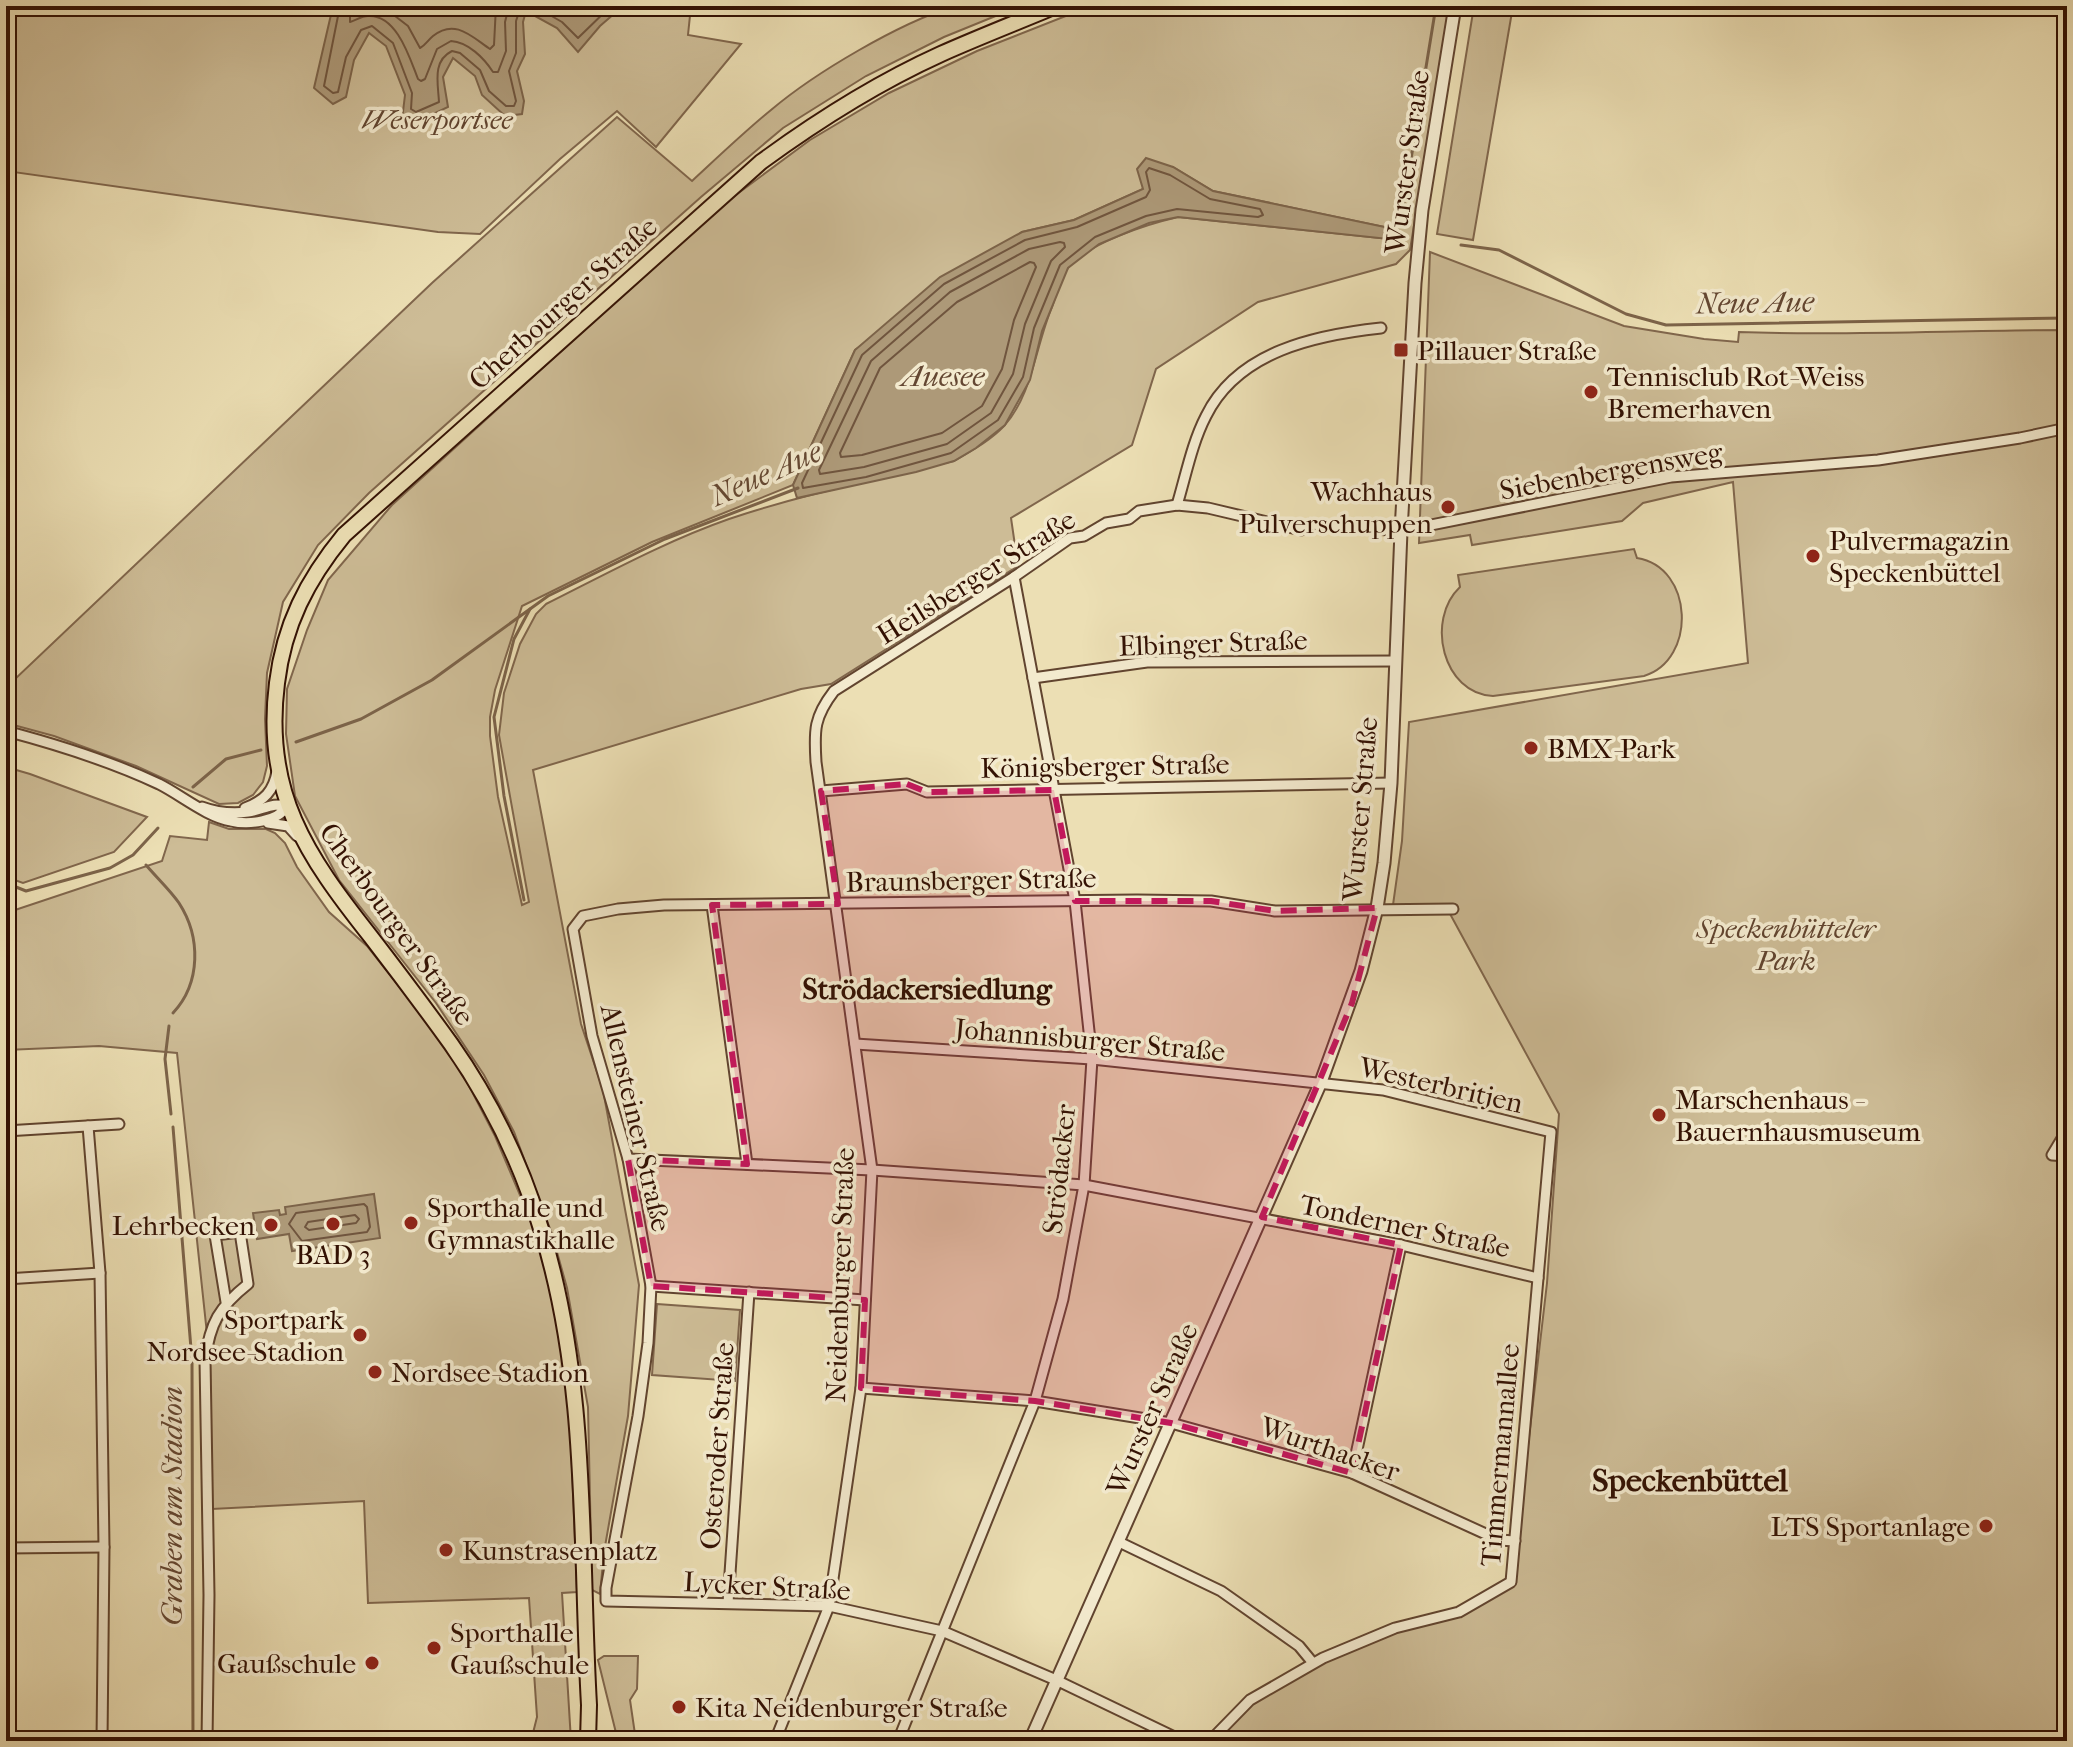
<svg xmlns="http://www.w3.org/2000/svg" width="2073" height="1747" font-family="'IM FELL French Canon',serif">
  <rect width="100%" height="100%" fill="#ecdfb4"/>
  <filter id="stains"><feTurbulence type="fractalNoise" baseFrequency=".0025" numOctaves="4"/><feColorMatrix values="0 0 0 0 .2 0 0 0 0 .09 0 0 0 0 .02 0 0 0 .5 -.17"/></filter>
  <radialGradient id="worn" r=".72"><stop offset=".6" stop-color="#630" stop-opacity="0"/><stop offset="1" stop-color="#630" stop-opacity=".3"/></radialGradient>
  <g fill="#cdbc96" stroke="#80664c" stroke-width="2" fill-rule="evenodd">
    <path d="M 6,6 L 691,6 L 688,35 L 741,44 L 656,147 L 617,111 L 560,159 L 480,234 L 438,232 L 6,171 Z"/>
    <path d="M 954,6 L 1020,6 L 944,37 L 866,76 L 783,128 L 701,197 L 369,493 L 318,545 L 283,602 L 267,673 L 265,719 L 267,766 L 263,782 L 253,795 L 238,803 L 219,804 L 136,766 L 54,736 L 6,723 L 6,680 L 13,681 L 432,283 L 617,117 L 692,181 C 718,157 744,132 771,110 C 816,72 898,24 954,6 Z"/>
    <path d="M 1091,6 L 1450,6 L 1410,250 L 1396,264 L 1258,302 L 1156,369 L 1132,445 L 1011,518 L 1018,566 L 831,684 L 801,689 L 533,770 L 581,1024 L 603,1090 L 639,1285 L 628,1416 L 604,1552 L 600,1594 L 592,1590 L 588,1407 L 567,1288 L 552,1234 L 514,1132 L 484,1075 L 436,1003 L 339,880 L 295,796 L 286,734 L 287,689 L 307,630 L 328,580 L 392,505 L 717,209 L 810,140 L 889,93 L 977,51 ZM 1173,167 L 1213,191 L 1399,230 L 1398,240 L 1178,217 C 1148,224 1087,243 1068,268 C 1060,278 1056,296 1052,307 C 1036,344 1032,396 1004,426 C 991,440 971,451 954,461 C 879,479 803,494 729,519 C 666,541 606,574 546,604 L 536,614 L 520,644 L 504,693 L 499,735 L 529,902 L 522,905 L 498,797 L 490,736 L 490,717 L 495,690 L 522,606 L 652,542 L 793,485 L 855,350 L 1022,232 L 1074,220 L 1143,189 Z"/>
    <path d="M 1474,6 L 1513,6 L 1473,240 L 1437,234 Z"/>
    <path d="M 1430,252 L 1624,326 L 1704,339 L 1738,342 L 1739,332 C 1848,336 1958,330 2067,330 L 2067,1741 L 1213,1741 L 1251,1701 L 1324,1659 L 1395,1630 L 1460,1613 L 1512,1583 L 1547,1283 L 1559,1114 L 1449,912 L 1392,912 L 1402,841 L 1409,722 L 1748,663 L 1733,482 L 1643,503 L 1622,521 L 1472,545 L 1470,535 L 1419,543 Z"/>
    <path d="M 1634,549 L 1637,558 C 1694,567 1697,660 1644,676 L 1493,696 C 1443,694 1425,620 1460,587 L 1458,575 Z"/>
    <path d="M 6,767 L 30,774 L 147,817 L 114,852 L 23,883 L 6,877 Z"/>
    <path d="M 209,822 L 229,829 L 266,829 L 275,833 L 285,843 L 297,867 L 329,912 L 367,946 L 443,1042 L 467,1082 L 495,1136 L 533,1226 L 550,1284 L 566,1374 L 571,1444 L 577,1592 L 562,1593 L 571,1741 L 531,1741 L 537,1717 L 529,1598 L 368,1603 L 364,1501 L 212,1509 L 210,1362 L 177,1053 L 99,1046 L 6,1050 L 6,913 L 162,861 L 170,836 L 207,840 Z"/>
    <path d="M 657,1304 L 740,1310 L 735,1381 L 652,1375 Z"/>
    <path d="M 604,1656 L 638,1656 L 637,1689 L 630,1700 L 636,1741 L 618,1741 L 598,1660 Z"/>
  </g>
  <g fill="#ad9978" stroke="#7c6349" stroke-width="2">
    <path d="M 333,6 L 621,6 L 622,7 L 600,26 L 578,52 L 557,28 L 526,11 L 523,22 L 525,54 L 517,71 L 524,101 L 522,114 L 505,116 L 482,95 L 475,76 L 453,58 L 443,77 L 448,107 L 421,120 L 402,120 L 405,95 L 386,46 L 369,33 L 354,60 L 346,97 L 333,104 L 314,88 Z"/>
    <path d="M 1146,158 L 1173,167 L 1213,191 L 1399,230 L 1398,240 L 1178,217 L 1149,223 L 1099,244 L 1068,268 L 1042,331 L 1030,380 L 1005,425 L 976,448 L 954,461 L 916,472 L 797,498 L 793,485 L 855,350 L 940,277 L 1022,232 L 1074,220 L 1143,189 L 1137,169 Z"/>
    <path d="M 374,1194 L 380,1238 L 292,1251 L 289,1234 L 257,1239 L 253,1213 L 279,1210 L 280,1215 L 286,1214 L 285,1207 Z"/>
  </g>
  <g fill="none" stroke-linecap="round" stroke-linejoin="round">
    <g stroke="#70553e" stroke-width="2">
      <path d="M 340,6 L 324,86 L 333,93 L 338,92 L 346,57 L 361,30 L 372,26 L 393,43 L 412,93 L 411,109 L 416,112 L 439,102 C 438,83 432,61 452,51 L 460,53 L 480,70 L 489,91 L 506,106 L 514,106 L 516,101 L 509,71 L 516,53 L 516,21 L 521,6"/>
      <path d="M 350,6 L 350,22 C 356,20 362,16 368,16 C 397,14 410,59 418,79 L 421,81 L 425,79 L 437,49 L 451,41 C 468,42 484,58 493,72 L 498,72 L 506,51 L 505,22 L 509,6"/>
      <path d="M 382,6 L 408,26 L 420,48 C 426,45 427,41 433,36 C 455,18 472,37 490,49 L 494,45 L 496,6"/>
      <path d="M 534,6 L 562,22 L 578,38 L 611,6"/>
      <path d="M 1149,168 L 1170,175 L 1210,199 L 1260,209 L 1263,215 L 1258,217 L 1177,209 L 1146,216 L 1095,237 L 1060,265 L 1034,328 L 1023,377 L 998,420 L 951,453 L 866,477 L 803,488 L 802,483 L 862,355 L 944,284 L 1025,240 L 1077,227 L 1146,197 L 1150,190 L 1146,172 Z"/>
      <path d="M 1060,242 L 1064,243 L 1065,247 L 1051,261 L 1025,324 L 1013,374 L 991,413 L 947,444 L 864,467 L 820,474 L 819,470 L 871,361 L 950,292 L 1029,249 Z"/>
      <path d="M 1030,262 L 1034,263 L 1036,267 L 1014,320 L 1002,369 L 982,406 L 942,433 L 862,455 L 841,457 L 840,453 L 880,368 L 957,302 Z"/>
      <path d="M 364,1204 L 367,1207 L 370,1227 L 367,1232 L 302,1241 L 289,1224 L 296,1213 Z"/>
      <path d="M 355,1215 L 359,1219 L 356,1223 L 309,1230 L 305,1227 L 308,1222 Z"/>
    </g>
    <g stroke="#7c6349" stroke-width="3">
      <path d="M 1402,214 L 1436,6"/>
      <path d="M 1461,245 L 1499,250 L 1626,314 L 1666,325 L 2067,318"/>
      <path d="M 296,742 L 361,719 L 432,680 L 548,596 L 665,539 L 798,488"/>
      <path d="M 193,787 L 226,759 L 261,750"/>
      <path d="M 146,865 C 157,878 170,890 179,903 C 201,937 201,983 173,1013"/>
      <path d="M 6,883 L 26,891 L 110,868 L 133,855 L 158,828"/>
      <path d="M 524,900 L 504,796 L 494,717 L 514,639 L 530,609"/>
      <path d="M 169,1026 L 165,1059 L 171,1114"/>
      <path d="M 173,1127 L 192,1361 L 193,1741"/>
    </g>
    <g stroke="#61442f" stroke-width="13">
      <g id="minor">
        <path d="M 1177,505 C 1186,475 1192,443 1206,416 C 1238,351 1316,335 1381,328"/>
        <path d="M 1033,678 L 1147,662 L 1395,661"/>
        <path d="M 6,731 C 59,745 110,761 159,784 C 181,795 207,817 231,821 C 248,825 278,822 287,806 C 274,802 262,810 248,812 C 232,814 218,813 202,807"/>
        <path d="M 821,791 L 907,784 L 927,792 L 1391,783"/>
        <path d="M 245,808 C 264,801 274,791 277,771"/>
        <path d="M 268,823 L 288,826 L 297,836"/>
        <path d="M 712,905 L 747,1164"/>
        <path d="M 855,1044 L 1092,1059 L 1383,1090 L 1551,1132 L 1511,1582 L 1459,1612 L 1395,1628 L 1323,1658 L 1250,1700 L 1210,1741"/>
        <path d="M 88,1126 L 100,1273 L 104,1547 L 102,1741"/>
        <path d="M 2067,1130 L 2052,1155 L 2067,1156"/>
        <path d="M 6,1131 L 119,1124"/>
        <path d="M 628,1159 L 872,1170 L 1084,1185 L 1401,1245 L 1538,1278"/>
        <path d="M 6,1279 L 100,1273"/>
        <path d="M 651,1286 L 865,1300"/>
        <path d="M 861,1388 L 1035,1401 L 1171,1423 L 1352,1473 L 1499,1540 L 1515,1541"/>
        <path d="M 1352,1473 L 1401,1245"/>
        <path d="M 1119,1542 L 1221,1591 L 1299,1646 L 1313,1663"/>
        <path d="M 6,1548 L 104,1547"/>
        <path d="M 728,1603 L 749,1292"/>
        <path d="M 207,1741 L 209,1595 L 205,1360 C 210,1323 219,1307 248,1284 L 240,1232 L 215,1235 L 226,1302"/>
        <path d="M 775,1741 L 829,1606 L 861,1388 L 872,1170 L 816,762 C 814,730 814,717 834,691 L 1014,577 L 1070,538 L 1084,536 L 1106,523 L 1129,519 L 1139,511 L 1177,505 L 1208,508 L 1301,530 L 1310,524 L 1401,531 L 1671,477 L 1878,460 L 2020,438 L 2067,428"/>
        <path d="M 898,1741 L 1035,1401 L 1063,1299 L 1084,1185 L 1092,1059 L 1075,901 L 1014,577"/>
        <path d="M 1183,1741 L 1056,1680 L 942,1631 L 829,1606 L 606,1601 L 606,1588 L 638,1416 L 648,1343 L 651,1286 L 628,1159 L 592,1036 L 573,929 L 583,916 L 618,909 L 664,905 L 1137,900 L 1211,901 L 1275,911 L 1453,909"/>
      </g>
    </g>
    <g stroke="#61442f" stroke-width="15">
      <path id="tertiary" d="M 1030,1741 L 1321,1082 L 1361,971 L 1377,908 L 1384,863 L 1391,783 L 1401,531 L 1415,283 L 1422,210 L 1455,6"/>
    </g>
    <g stroke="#331103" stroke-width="18">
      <path id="primary" d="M 588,1741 L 589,1705 C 580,1548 589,1384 542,1232 C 522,1165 491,1101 451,1044 C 425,1008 398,972 371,937 C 306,855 263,792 277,683 C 284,625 307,580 344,535 L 761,162 C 817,121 877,83 941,54 C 979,37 1018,22 1056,6"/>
    </g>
    <use href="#minor" stroke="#f3eace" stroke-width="9"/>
    <use href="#tertiary" stroke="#f3eace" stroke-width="11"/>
    <use href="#primary" stroke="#ecdfb4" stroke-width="14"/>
  </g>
  <path fill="#c2185b" fill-opacity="0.2" stroke="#c2185b" stroke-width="6" stroke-dasharray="16 10" stroke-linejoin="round" d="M 907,784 L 927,792 L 1054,790 L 1075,901 L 1211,901 L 1275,911 L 1377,908 L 1352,1003 L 1262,1217 L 1401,1245 L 1352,1473 L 1171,1423 L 1035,1401 L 861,1388 L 865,1300 L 651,1286 L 628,1159 L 747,1164 L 712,905 L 838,904 L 821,791 Z"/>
  <g fill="#8f2418" stroke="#f3eace" stroke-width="3">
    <rect x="1393" y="342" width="16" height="16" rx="4"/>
    <circle cx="1591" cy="392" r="8"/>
    <circle cx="1448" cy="507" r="8"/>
    <circle cx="1813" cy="556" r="8"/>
    <circle cx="1531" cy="748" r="8"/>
    <circle cx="1659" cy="1115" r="8"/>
    <circle cx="411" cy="1223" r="8"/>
    <circle cx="333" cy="1224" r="8"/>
    <circle cx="271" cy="1225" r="8"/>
    <circle cx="360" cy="1335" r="8"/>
    <circle cx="375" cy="1372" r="8"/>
    <circle cx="1986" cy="1526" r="8"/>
    <circle cx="446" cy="1550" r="8"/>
    <circle cx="434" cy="1648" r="8"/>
    <circle cx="372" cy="1663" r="8"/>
    <circle cx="679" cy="1707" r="8"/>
  </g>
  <g text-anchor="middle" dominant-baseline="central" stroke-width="7" stroke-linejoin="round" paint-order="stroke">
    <g font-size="28" font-style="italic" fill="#61442f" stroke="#f3eace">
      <text x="437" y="119">Weserportsee</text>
      <text x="1786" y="928">Speckenbütteler<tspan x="1786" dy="32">Park</tspan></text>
    </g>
    <g font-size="28" fill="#331103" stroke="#f3eace">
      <text transform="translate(1407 162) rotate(-82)">Wurster Straße</text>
      <text transform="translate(563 303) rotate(-42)">Cherbourger Straße</text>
      <text transform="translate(1611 471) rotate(-10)">Siebenbergensweg</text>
      <text transform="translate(976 577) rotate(-32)">Heilsberger Straße</text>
      <text transform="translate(1213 643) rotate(-2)">Elbinger Straße</text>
      <text transform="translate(1105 766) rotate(-1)">Königsberger Straße</text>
      <text transform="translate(1360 809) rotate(-85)">Wurster Straße</text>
      <text transform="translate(971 880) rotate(-1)">Braunsberger Straße</text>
      <text transform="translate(397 924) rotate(54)">Cherbourger Straße</text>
      <text transform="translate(1090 1040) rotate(5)">Johannisburger Straße</text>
      <text transform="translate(1441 1085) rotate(13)">Westerbritjen</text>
      <text transform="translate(636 1118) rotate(77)">Allensteiner Straße</text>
      <text transform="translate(1059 1169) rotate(-84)">Strödacker</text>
      <text transform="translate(1405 1226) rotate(12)">Tonderner Straße</text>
      <text transform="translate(840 1275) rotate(-88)">Neidenburger Straße</text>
      <text transform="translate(1152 1409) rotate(-66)">Wurster Straße</text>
      <text transform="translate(717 1446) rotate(-86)">Osteroder Straße</text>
      <text transform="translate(1330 1449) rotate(19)">Wurthacker</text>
      <text transform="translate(1500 1455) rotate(-85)">Timmermannallee</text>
      <text transform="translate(767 1586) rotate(3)">Lycker Straße</text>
    </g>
    <g font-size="28" fill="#331103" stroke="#f3eace" text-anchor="start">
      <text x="1417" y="350">Pillauer Straße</text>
      <text x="1607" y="376">Tennisclub Rot-Weiss<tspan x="1607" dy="32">Bremerhaven</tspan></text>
      <text x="1432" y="491" text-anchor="end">Wachhaus<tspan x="1432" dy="32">Pulverschuppen</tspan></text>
      <text x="1829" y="540">Pulvermagazin<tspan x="1829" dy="32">Speckenbüttel</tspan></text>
      <text x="1547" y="748">BMX-Park</text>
      <text x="1675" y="1099">Marschenhaus -<tspan x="1675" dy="32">Bauernhausmuseum</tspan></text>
      <text x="427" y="1207">Sporthalle und<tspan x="427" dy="32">Gymnastikhalle</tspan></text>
      <text x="255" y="1225" text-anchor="end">Lehrbecken</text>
      <text x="333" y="1254" text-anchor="middle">BAD 3</text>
      <text x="344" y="1319" text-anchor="end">Sportpark<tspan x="344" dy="32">Nordsee-Stadion</tspan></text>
      <text x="391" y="1372">Nordsee-Stadion</text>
      <text x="1970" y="1526" text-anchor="end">LTS Sportanlage</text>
      <text x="462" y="1550">Kunstrasenplatz</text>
      <text x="450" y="1632">Sporthalle<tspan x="450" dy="32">Gaußschule</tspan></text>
      <text x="356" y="1663" text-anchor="end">Gaußschule</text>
      <text x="695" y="1707">Kita Neidenburger Straße</text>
    </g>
    <g font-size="30" font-style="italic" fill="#644732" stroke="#f3eace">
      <text transform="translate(1755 303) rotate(-1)">Neue Aue</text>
      <text x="943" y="376">Auesee</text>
      <text transform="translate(766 474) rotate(-24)">Neue Aue</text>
      <text transform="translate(172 1506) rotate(-90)">Graben am Stadion</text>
    </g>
    <g font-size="30" font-weight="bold" fill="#331103" stroke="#f3eace">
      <text x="927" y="989">Strödackersiedlung</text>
    </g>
    <g font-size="32" font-weight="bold" fill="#331103" stroke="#f3eace">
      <text x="1690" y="1480">Speckenbüttel</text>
    </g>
  </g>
  <rect width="2073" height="1747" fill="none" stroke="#ecdfb4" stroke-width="32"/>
  <rect x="8" y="8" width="2057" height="1731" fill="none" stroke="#331103" stroke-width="4"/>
  <rect x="16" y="16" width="2041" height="1715" fill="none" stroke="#331103" stroke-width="2"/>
  <rect width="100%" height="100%" filter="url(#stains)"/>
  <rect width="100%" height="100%" fill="url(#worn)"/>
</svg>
